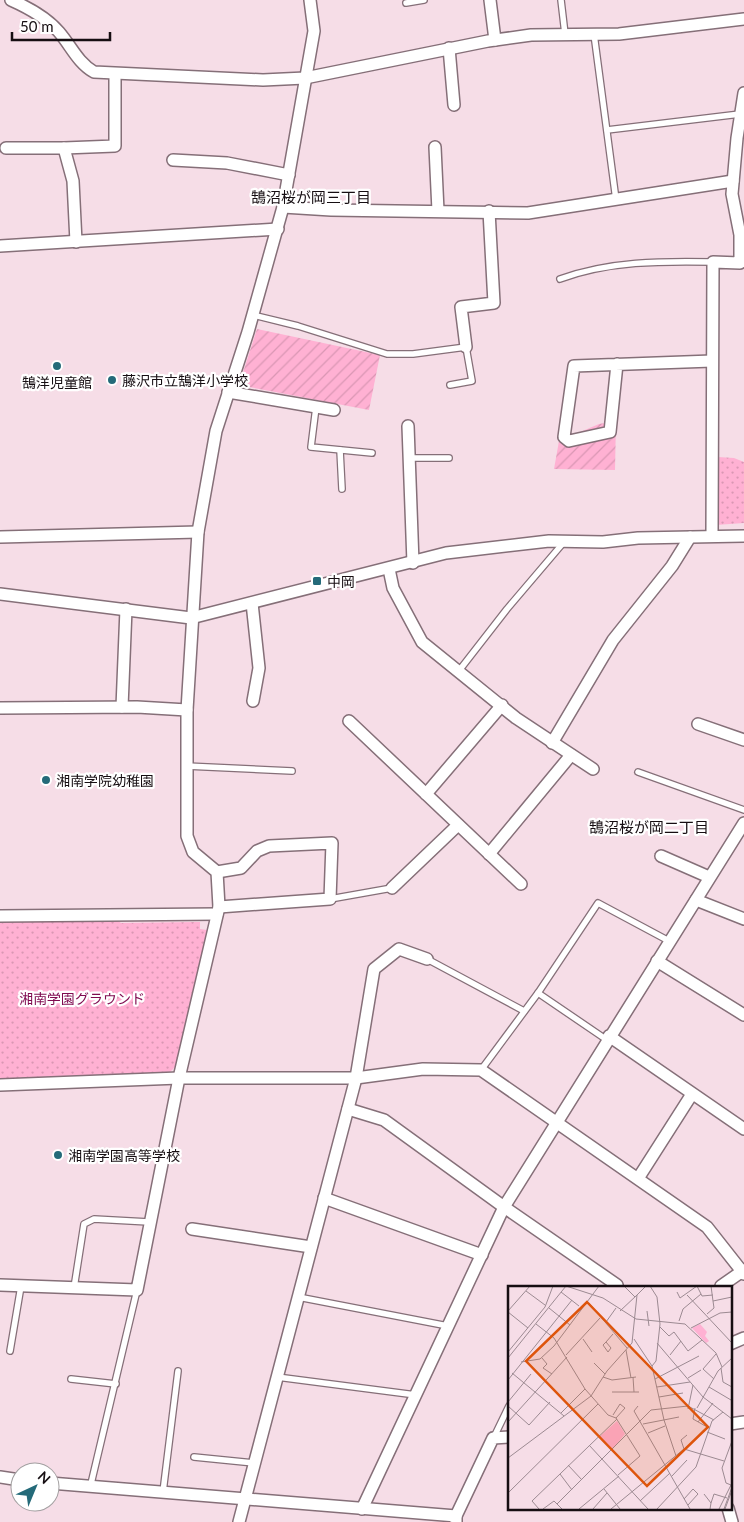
<svg xmlns="http://www.w3.org/2000/svg" width="744" height="1522" font-family="Lato,'Noto Sans JP',sans-serif">
  <defs>
    <pattern id="grass-dots" width="8" height="8" patternUnits="userSpaceOnUse" patternTransform="scale(1.25)"><rect width="8" height="8" fill="#ffb1d3"/><path d="M2 2h.1M6 6h.1" fill="none" stroke="#da97b4" stroke-width="1.8" stroke-linecap="round"/></pattern>
    <pattern id="garden-furrows" width="10" height="10" patternUnits="userSpaceOnUse" patternTransform="scale(1.25)"><rect width="10" height="10" fill="#ffb1d3"/><path d="M-1 1l2-2M0 10L10 0M9 11l2-2" fill="none" stroke="#da97b4"/></pattern>
  </defs>
  <rect width="100%" height="100%" fill="#f6dde7"/>
  <g fill="url(#grass-dots)">
    <path d="M 718,457 L 734,458 L 744,462 L 744,523 L 716,525 Z"/>
    <path d="M 114,918 L 121,923 L 200,922 L 200,929 L 207,930 L 177,1065 L 170,1072 L 0,1081 L 0,922 Z"/>
  </g>
  <g fill="url(#garden-furrows)">
    <path d="M 257,329 L 380,355 L 369,410 L 239,385 Z"/>
    <path d="M 616,421 L 615,470 L 554,469 L 559,441 L 599,424 Z"/>
  </g>
  <g fill="none" stroke-linecap="round" stroke-linejoin="round">
    <g stroke="#856f78" stroke-width="8">
      <g id="service">
        <path d="M 561,0 L 565,34"/>
        <path d="M 406,3 L 424,0"/>
        <path d="M 594,34 L 616,200"/>
        <path d="M 607,130 L 740,114"/>
        <path d="M 560,279 C 609,261 661,261 713,262"/>
        <path d="M 253,315 L 298,326 L 387,354 L 413,354 L 466,347 L 472,381 L 450,385"/>
        <path d="M 316,407 L 311,447 L 372,453"/>
        <path d="M 340,450 L 342,489"/>
        <path d="M 410,458 L 449,458"/>
        <path d="M 458,672 L 507,609 L 564,542"/>
        <path d="M 186,766 L 292,771"/>
        <path d="M 638,772 L 744,810"/>
        <path d="M 330,899 L 392,888"/>
        <path d="M 427,959 L 524,1011"/>
        <path d="M 538,993 L 607,1040"/>
        <path d="M 481,1070 L 538,993 L 598,903 L 669,941"/>
        <path d="M 74,1288 L 84,1224 L 94,1219 L 149,1222"/>
        <path d="M 298,1297 L 448,1326"/>
        <path d="M 10,1351 L 21,1286"/>
        <path d="M 277,1377 L 416,1395"/>
        <path d="M 71,1379 L 116,1384"/>
        <path d="M 494,1437 L 509,1406"/>
        <path d="M 194,1457 L 254,1463"/>
        <path d="M 90,1488 L 137,1290"/>
        <path d="M 163,1492 L 178,1371"/>
      </g>
    </g>
    <g stroke="#856f78" stroke-width="14">
      <g id="minor">
        <path d="M 11,0 C 29,8 46,17 59,32 C 71,46 78,63 94,72 L 263,80 L 305,78 L 488,41 L 531,35 L 619,34 L 744,19"/>
        <path d="M 490,0 L 495,40"/>
        <path d="M 449,48 L 454,105"/>
        <path d="M 435,147 L 438,211"/>
        <path d="M 6,148 L 64,148"/>
        <path d="M 173,160 L 227,163 L 289,175"/>
        <path d="M 283,207 L 331,210 L 528,213 L 733,181"/>
        <path d="M 76,242 L 73,181 L 64,148 L 115,146 L 115,74"/>
        <path d="M 0,246 L 278,229"/>
        <path d="M 466,347 L 461,307 L 494,303 L 489,211"/>
        <path d="M 617,364 L 610,432 L 569,441 L 564,437 L 574,366 L 712,361"/>
        <path d="M 228,392 L 334,410"/>
        <path d="M 408,426 L 413,563"/>
        <path d="M 712,536 L 713,262 L 740,263 L 740,235 L 732,194 L 737,138 L 744,93"/>
        <path d="M 0,537 L 198,532"/>
        <path d="M 389,569 L 393,588 L 422,642 L 516,718 L 593,769"/>
        <path d="M 0,594 L 191,618 L 446,553 L 549,541 L 603,542 L 638,538 L 744,536"/>
        <path d="M 252,603 L 259,668 L 253,701"/>
        <path d="M 122,707 L 126,609"/>
        <path d="M 0,708 L 137,707 L 187,710"/>
        <path d="M 349,721 L 521,884"/>
        <path d="M 698,724 L 744,740"/>
        <path d="M 552,743 L 613,640 L 672,566 L 690,537"/>
        <path d="M 426,794 L 502,705"/>
        <path d="M 489,854 L 571,755"/>
        <path d="M 661,856 L 709,877"/>
        <path d="M 217,872 L 241,868 L 257,851 L 269,846 L 332,843 L 330,899 L 219,907"/>
        <path d="M 392,888 L 458,825"/>
        <path d="M 696,900 L 744,919"/>
        <path d="M 0,916 L 217,914"/>
        <path d="M 657,961 L 744,1015"/>
        <path d="M 609,1036 L 744,1129"/>
        <path d="M 0,1085 L 179,1078 L 356,1078 L 423,1069 L 481,1070 L 707,1227 L 744,1274"/>
        <path d="M 348,1109 L 384,1120 L 504,1207 L 617,1285"/>
        <path d="M 639,1177 L 692,1094"/>
        <path d="M 324,1198 L 482,1255"/>
        <path d="M 192,1229 L 311,1247"/>
        <path d="M 0,1285 L 137,1290 L 179,1078 L 219,907 L 217,872 L 193,852 L 187,836 L 187,710 L 198,532 L 216,431 L 248,332 L 283,207 L 314,31 L 310,0"/>
        <path d="M 721,1286 L 744,1270"/>
        <path d="M 730,1344 L 744,1338"/>
        <path d="M 730,1424 L 744,1422"/>
        <path d="M 0,1477 L 20,1480"/>
        <path d="M 50,1483 L 456,1516 L 456,1522"/>
        <path d="M 728,1508 L 732,1522"/>
        <path d="M 362,1509 L 504,1207 L 744,823"/>
        <path d="M 456,1516 L 493,1438 L 509,1437"/>
        <path d="M 239,1522 L 356,1078 L 374,969 L 399,949 L 427,959"/>
      </g>
    </g>
    <use href="#service" stroke="#fff" stroke-width="5.5"/>
    <use href="#minor" stroke="#fff" stroke-width="11"/>
  </g>
  <g fill="#246a79" stroke="#fff" stroke-width="2">
    <circle cx="57" cy="366" r="5"/>
    <circle cx="112" cy="380" r="5"/>
    <rect x="312" y="576" width="10" height="10" rx="2.5"/>
    <circle cx="46" cy="780" r="5"/>
    <circle cx="58" cy="1155" r="5"/>
  </g>
  <g text-anchor="middle" dominant-baseline="central" stroke-width="4.5" stroke-linejoin="round" paint-order="stroke">
    <g font-size="14" fill="#160e12" stroke="#fff" text-anchor="start">
      <text x="122" y="380">藤沢市立鵠洋小学校</text>
      <text x="57" y="382" text-anchor="middle">鵠洋児童館</text>
      <text x="327" y="581">中岡</text>
      <text x="56" y="780">湘南学院幼稚園</text>
      <text x="68" y="1155">湘南学園高等学校</text>
    </g>
    <g font-size="14" fill="#7f0b50" stroke="#fff">
      <text x="82" y="998">湘南学園グラウンド</text>
    </g>
    <g font-size="15" fill="#160e12" stroke="#fff">
      <text x="311" y="197">鵠沼桜が岡三丁目</text>
      <text x="649" y="827">鵠沼桜が岡二丁目</text>
    </g>
  </g>
  <g transform="translate(508 1286)">
    <rect width="224" height="224" fill="#f6dde7"/>
    <path d="M 192,38 L 199,46 L 197,50 L 201,55 L 198,57 L 184,42 ZM 109,135 L 117,148 L 104,164 L 91,151 Z" fill="#ffb1d3"/>
    <path fill="none" stroke="#9c8a92" stroke-width="1" d="M 58,0 L 95,12 L 128,33 L 177,38 L 208,67 L 214,81M 116,0 L 127,11M 142,0 L 149,11 L 152,38 L 148,75 L 144,80M 203,0 L 205,15 L 224,11M 18,5 L 37,19M 53,6 L 71,20M 169,6 L 172,12 L 189,0 L 194,10 L 205,9M 179,9 L 224,57M 81,17 L 119,62M 41,22 L 62,39M 0,25 L 22,0M 112,25 L 129,9M 139,25 L 141,40M 0,26 L 20,42M 199,28 L 206,22 L 205,15M 171,35 L 175,23 L 193,8M 98,36 L 108,22M 28,38 L 46,52 L 77,103 L 100,129 L 108,132 L 132,170 L 110,189M 152,41 L 161,50 L 166,46 L 180,65 L 194,54M 183,42 L 212,27 L 224,26M 75,53 L 84,66M 126,53 L 144,80 L 156,134 L 168,170M 98,56 L 103,62 L 100,66 L 95,59 L 98,56 L 105,48M 149,57 L 195,111 L 224,133M 118,64 L 123,92M 0,66 L 37,21 L 45,0M 58,69 L 92,32M 162,69 L 173,55M 0,72 L 58,0M 34,72 L 39,78 L 35,82 L 44,88M 13,76 L 32,73 L 46,60 L 91,0M 86,77 L 97,88M 213,82 L 215,96 L 224,101M 4,87 L 56,130M 95,91 L 104,94 L 128,91M 125,91 L 126,106M 180,92 L 193,84M 147,93 L 191,70M 206,93 L 195,83 L 208,68M 0,94 L 64,14M 149,101 L 182,96M 201,101 L 223,114M 104,106 L 131,106M 151,111 L 175,107M 0,116 L 23,88M 0,120 L 21,139 L 42,116M 130,120 L 126,125 L 182,223M 187,122 L 185,133 L 201,142M 189,122 L 210,85 L 224,72M 180,123 L 185,99M 53,127 L 77,103M 105,129 L 112,118 L 117,122 L 108,132M 0,136 L 59,71M 190,136 L 205,117M 135,138 L 171,131M 199,146 L 217,153M 140,147 L 157,140M 81,159 L 140,223M 176,163 L 173,154 L 179,149M 0,172 L 83,110 L 99,85 L 124,57 L 129,9 L 138,0M 60,179 L 74,194M 52,188 L 64,204M 164,190 L 179,174M 96,203 L 112,223M 0,207 L 90,118M 196,208 L 203,217 L 202,223M 176,213 L 185,203 L 190,208 L 180,219M 132,215 L 162,187M 203,217 L 206,208 L 219,212M 49,218 L 143,124 L 180,120 L 206,134M 31,223 L 24,215 L 109,133M 35,223 L 46,215 L 54,223M 71,223 L 111,190M 85,223 L 99,207M 103,223 L 176,163 L 216,175M 149,223 L 188,181 L 204,135 L 215,126M 211,223 L 223,199 L 218,197 L 214,182 L 224,155M 216,223 L 224,201M 217,223 L 224,204"/>
    <path fill="#de550c" fill-opacity="0.15" stroke="#de550c" stroke-width="2.5" d="M 79,16 L 200,141 L 139,200 L 18,75 Z"/>
    <rect width="224" height="224" fill="none" stroke="#160e12" stroke-width="2.5"/>
  </g>
  <g transform="translate(35 1487) rotate(44)"><circle r="24" fill="#ffffff" stroke="#a29fa0"/>
  <path d="M0-4L9 19L0 12L-9 19Z" fill="#246a79"/>
  <text y="-8" font-size="14" font-weight="bold" text-anchor="middle" fill="#160e12">N</text>
  </g>
  <path d="M12 32v8h98v-8" fill="none" stroke="#160e12" stroke-width="2.5"/>
  <text x="20" y="32" font-size="15" fill="#160e12" stroke="#ffffff" stroke-width="4" paint-order="stroke">50 m</text>
</svg>
